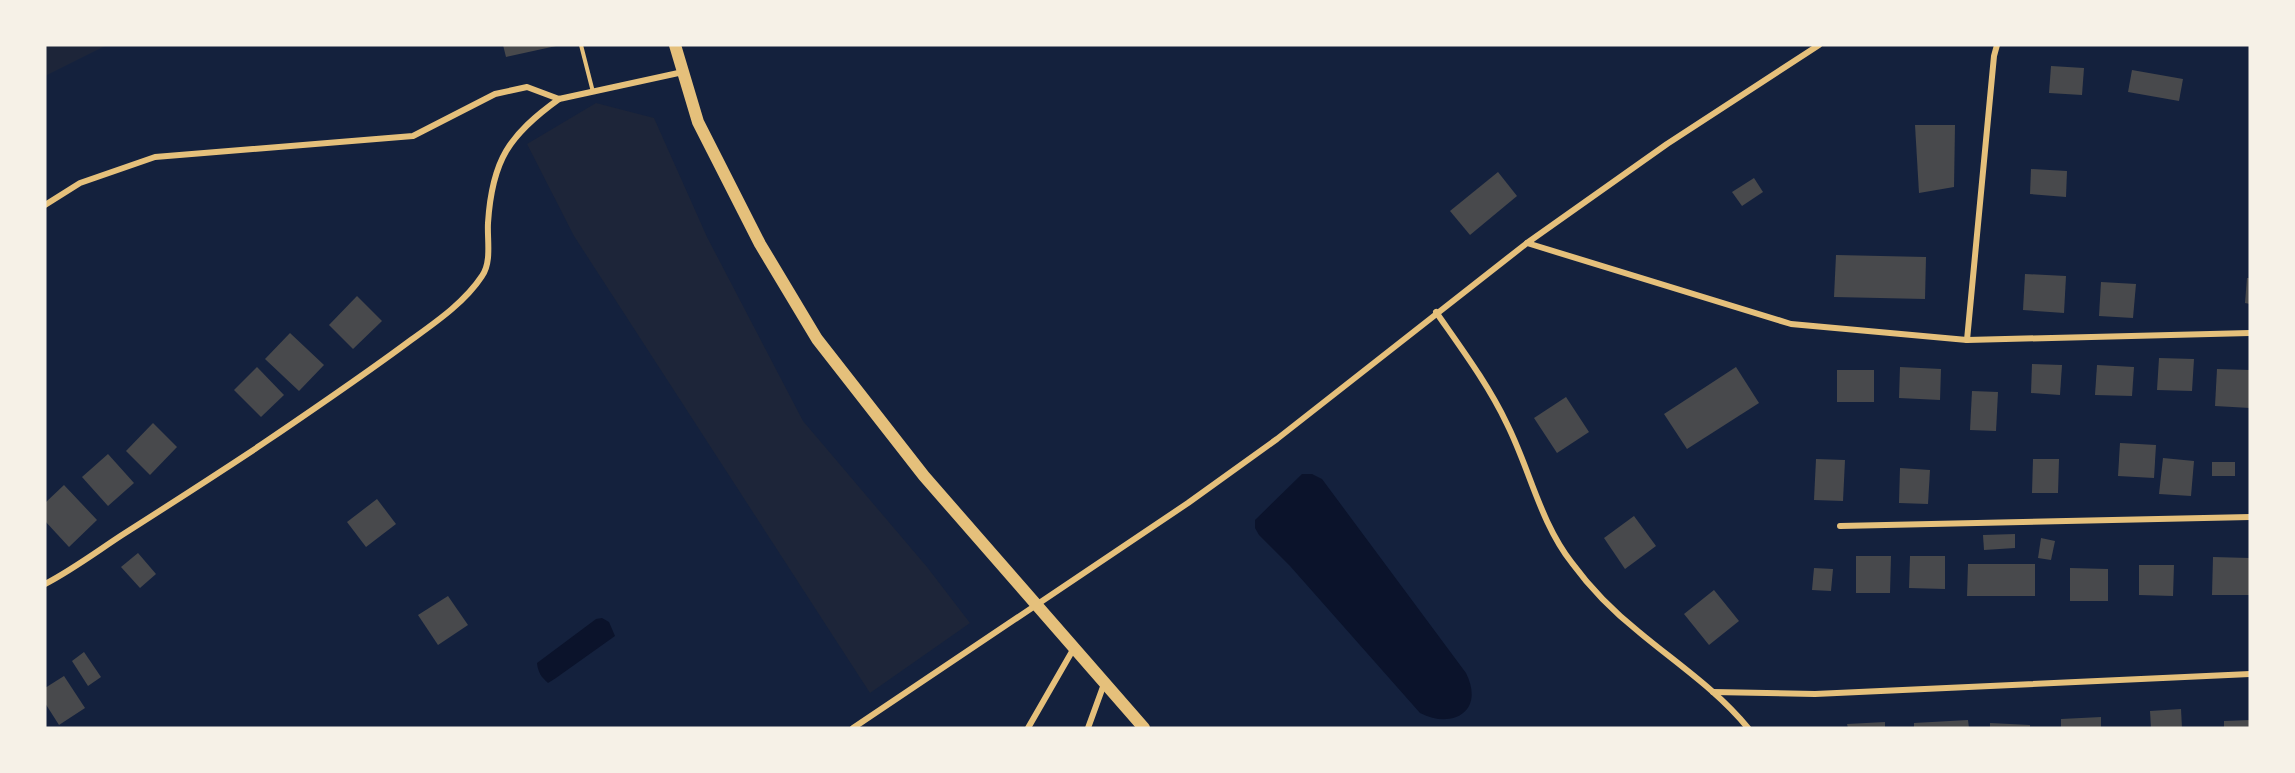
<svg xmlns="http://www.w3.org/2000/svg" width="2295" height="773" font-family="'Work Sans',sans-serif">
  <rect width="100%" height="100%" fill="#14213d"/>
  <g fill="#1d2539">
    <path d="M 45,45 L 107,45 L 45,76 Z"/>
    <path d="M 596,103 L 654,118 L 707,237 L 803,421 L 927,567 L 970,623 L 870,693 L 574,236 L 527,144 Z"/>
  </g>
  <g fill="#0b132b">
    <path d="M 1302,474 L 1312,474 L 1322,479 L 1466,673 C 1485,711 1453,730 1420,713 L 1290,566 L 1259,535 L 1255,528 L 1255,520 Z"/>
    <path d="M 602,618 L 609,622 L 615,636 L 556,678 L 548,683 C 541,677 538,672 537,663 L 596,619 Z"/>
  </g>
  <g fill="#48494c">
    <path d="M 503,45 L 556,45 L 556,46 L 506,57 Z"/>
    <path d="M 2051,66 L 2084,68 L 2082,95 L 2049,93 Z"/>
    <path d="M 2132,70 L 2183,79 L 2179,101 L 2128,92 Z"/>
    <path d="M 1915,125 L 1955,125 L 1954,187 L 1919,193 Z"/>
    <path d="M 2031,169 L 2067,171 L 2066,197 L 2030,194 Z"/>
    <path d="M 1498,172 L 1517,196 L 1470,235 L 1450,211 Z"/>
    <path d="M 1754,178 L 1763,192 L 1742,206 L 1732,192 Z"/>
    <path d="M 1836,255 L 1926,257 L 1925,299 L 1834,297 Z"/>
    <path d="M 2025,274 L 2066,276 L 2064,313 L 2023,310 Z"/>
    <path d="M 2247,278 L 2250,278 L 2250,304 L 2245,303 Z"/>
    <path d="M 2101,282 L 2136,284 L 2133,318 L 2099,316 Z"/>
    <path d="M 357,296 L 382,321 L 353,349 L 329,325 Z"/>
    <path d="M 290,333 L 324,365 L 299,391 L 265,359 Z"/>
    <path d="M 2159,358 L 2194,359 L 2192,391 L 2157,390 Z"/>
    <path d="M 2032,364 L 2062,365 L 2060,395 L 2031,393 Z"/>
    <path d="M 2097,365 L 2134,367 L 2132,396 L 2095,395 Z"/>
    <path d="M 257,367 L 284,395 L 261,417 L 234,390 Z"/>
    <path d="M 1736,367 L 1759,403 L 1687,449 L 1664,414 Z"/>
    <path d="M 1900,367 L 1941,369 L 1940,400 L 1899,398 Z"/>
    <path d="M 2217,369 L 2250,370 L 2250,408 L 2215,406 Z"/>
    <rect x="1837" y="370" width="37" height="32"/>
    <path d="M 1972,391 L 1998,392 L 1996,431 L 1970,430 Z"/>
    <path d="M 1566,397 L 1589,432 L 1557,453 L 1534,418 Z"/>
    <path d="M 153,423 L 177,447 L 150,475 L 126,451 Z"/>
    <path d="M 2120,443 L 2156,445 L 2154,478 L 2118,476 Z"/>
    <path d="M 108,454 L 134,483 L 108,506 L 82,477 Z"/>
    <path d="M 2163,458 L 2194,461 L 2191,496 L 2159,494 Z"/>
    <path d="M 1816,459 L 1845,460 L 1843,501 L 1814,500 Z"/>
    <path d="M 2033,459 L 2059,459 L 2058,493 L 2032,493 Z"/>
    <rect x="2212" y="462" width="23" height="14"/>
    <path d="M 1900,468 L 1930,470 L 1928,504 L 1899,503 Z"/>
    <path d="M 64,485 L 97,520 L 69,547 L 45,521 L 45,503 Z"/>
    <path d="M 377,499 L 396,524 L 366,547 L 347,522 Z"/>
    <path d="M 1634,516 L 1656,546 L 1625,569 L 1604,538 Z"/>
    <path d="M 2015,534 L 2015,548 L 1984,550 L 1983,535 Z"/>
    <path d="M 2041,538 L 2055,541 L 2051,560 L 2038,558 Z"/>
    <path d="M 138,553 L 156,574 L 140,588 L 121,567 Z"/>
    <path d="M 1856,556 L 1891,556 L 1890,593 L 1856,593 Z"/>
    <path d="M 1910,556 L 1945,556 L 1945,589 L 1909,588 Z"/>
    <path d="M 2213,557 L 2250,558 L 2250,595 L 2212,595 Z"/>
    <path d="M 1968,564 L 2035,564 L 2035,596 L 1967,596 Z"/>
    <path d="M 2139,565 L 2174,565 L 2173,596 L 2139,595 Z"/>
    <path d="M 1814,568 L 1833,569 L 1831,591 L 1812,590 Z"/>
    <path d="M 2070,568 L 2108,569 L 2108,601 L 2070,601 Z"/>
    <path d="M 1714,590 L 1739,621 L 1709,645 L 1684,614 Z"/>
    <path d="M 448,596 L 468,625 L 438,645 L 418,615 Z"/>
    <path d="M 84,652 L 101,677 L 88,686 L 72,661 Z"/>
    <path d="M 64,676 L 85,708 L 59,725 L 45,703 L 45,688 Z"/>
    <path d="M 2181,709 L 2182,728 L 2151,728 L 2150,711 Z"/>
    <path d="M 2101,717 L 2101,728 L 2061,728 L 2061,719 Z"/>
    <path d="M 1968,720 L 1969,728 L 1914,728 L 1914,723 Z"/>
    <path d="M 2250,720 L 2250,728 L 2224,728 L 2224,721 Z"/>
    <path d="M 1885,722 L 1885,728 L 1848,728 L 1847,724 Z"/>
    <path d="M 1990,723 L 2030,725 L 2030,728 L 1990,728 Z"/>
  </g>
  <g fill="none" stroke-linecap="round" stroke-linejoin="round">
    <path stroke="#e5c07b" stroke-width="4" d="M 581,45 L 593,92"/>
    <g stroke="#e5c07b" stroke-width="6">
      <path d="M 45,205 L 80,183 L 155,157 L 413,136 L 495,94 L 527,87 L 559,99 L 683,72"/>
      <path d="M 1527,243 L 1791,324 L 1967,340 L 2250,333"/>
      <path d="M 1436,312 C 1461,348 1488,384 1507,424 C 1530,470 1540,522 1572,563 C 1591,589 1614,612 1639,632 C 1676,663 1717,690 1748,728"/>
      <path d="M 1967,340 L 1994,56 L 1997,45"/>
      <path d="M 1840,526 L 2250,517"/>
      <path d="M 45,584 C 72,570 96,552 122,535 C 166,507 211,478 255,449 C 308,413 360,378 411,340 C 436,322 465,302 482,276 C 492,262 487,239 488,223 C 492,160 509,135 559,99"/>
      <path d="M 1713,692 L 1815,694 L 2250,674"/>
      <path d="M 853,728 L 1188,503 L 1277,439 L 1527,243 L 1667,144 L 1819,45"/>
      <path d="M 1028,728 L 1074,648"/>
      <path d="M 1088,728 L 1104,684"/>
    </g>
    <path stroke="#e5c07b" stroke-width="12" d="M 675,45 L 698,122 L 760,244 L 817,339 L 924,476 L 1144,728"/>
  </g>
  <rect width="2295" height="773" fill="none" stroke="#f6f1e7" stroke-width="93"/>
</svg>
